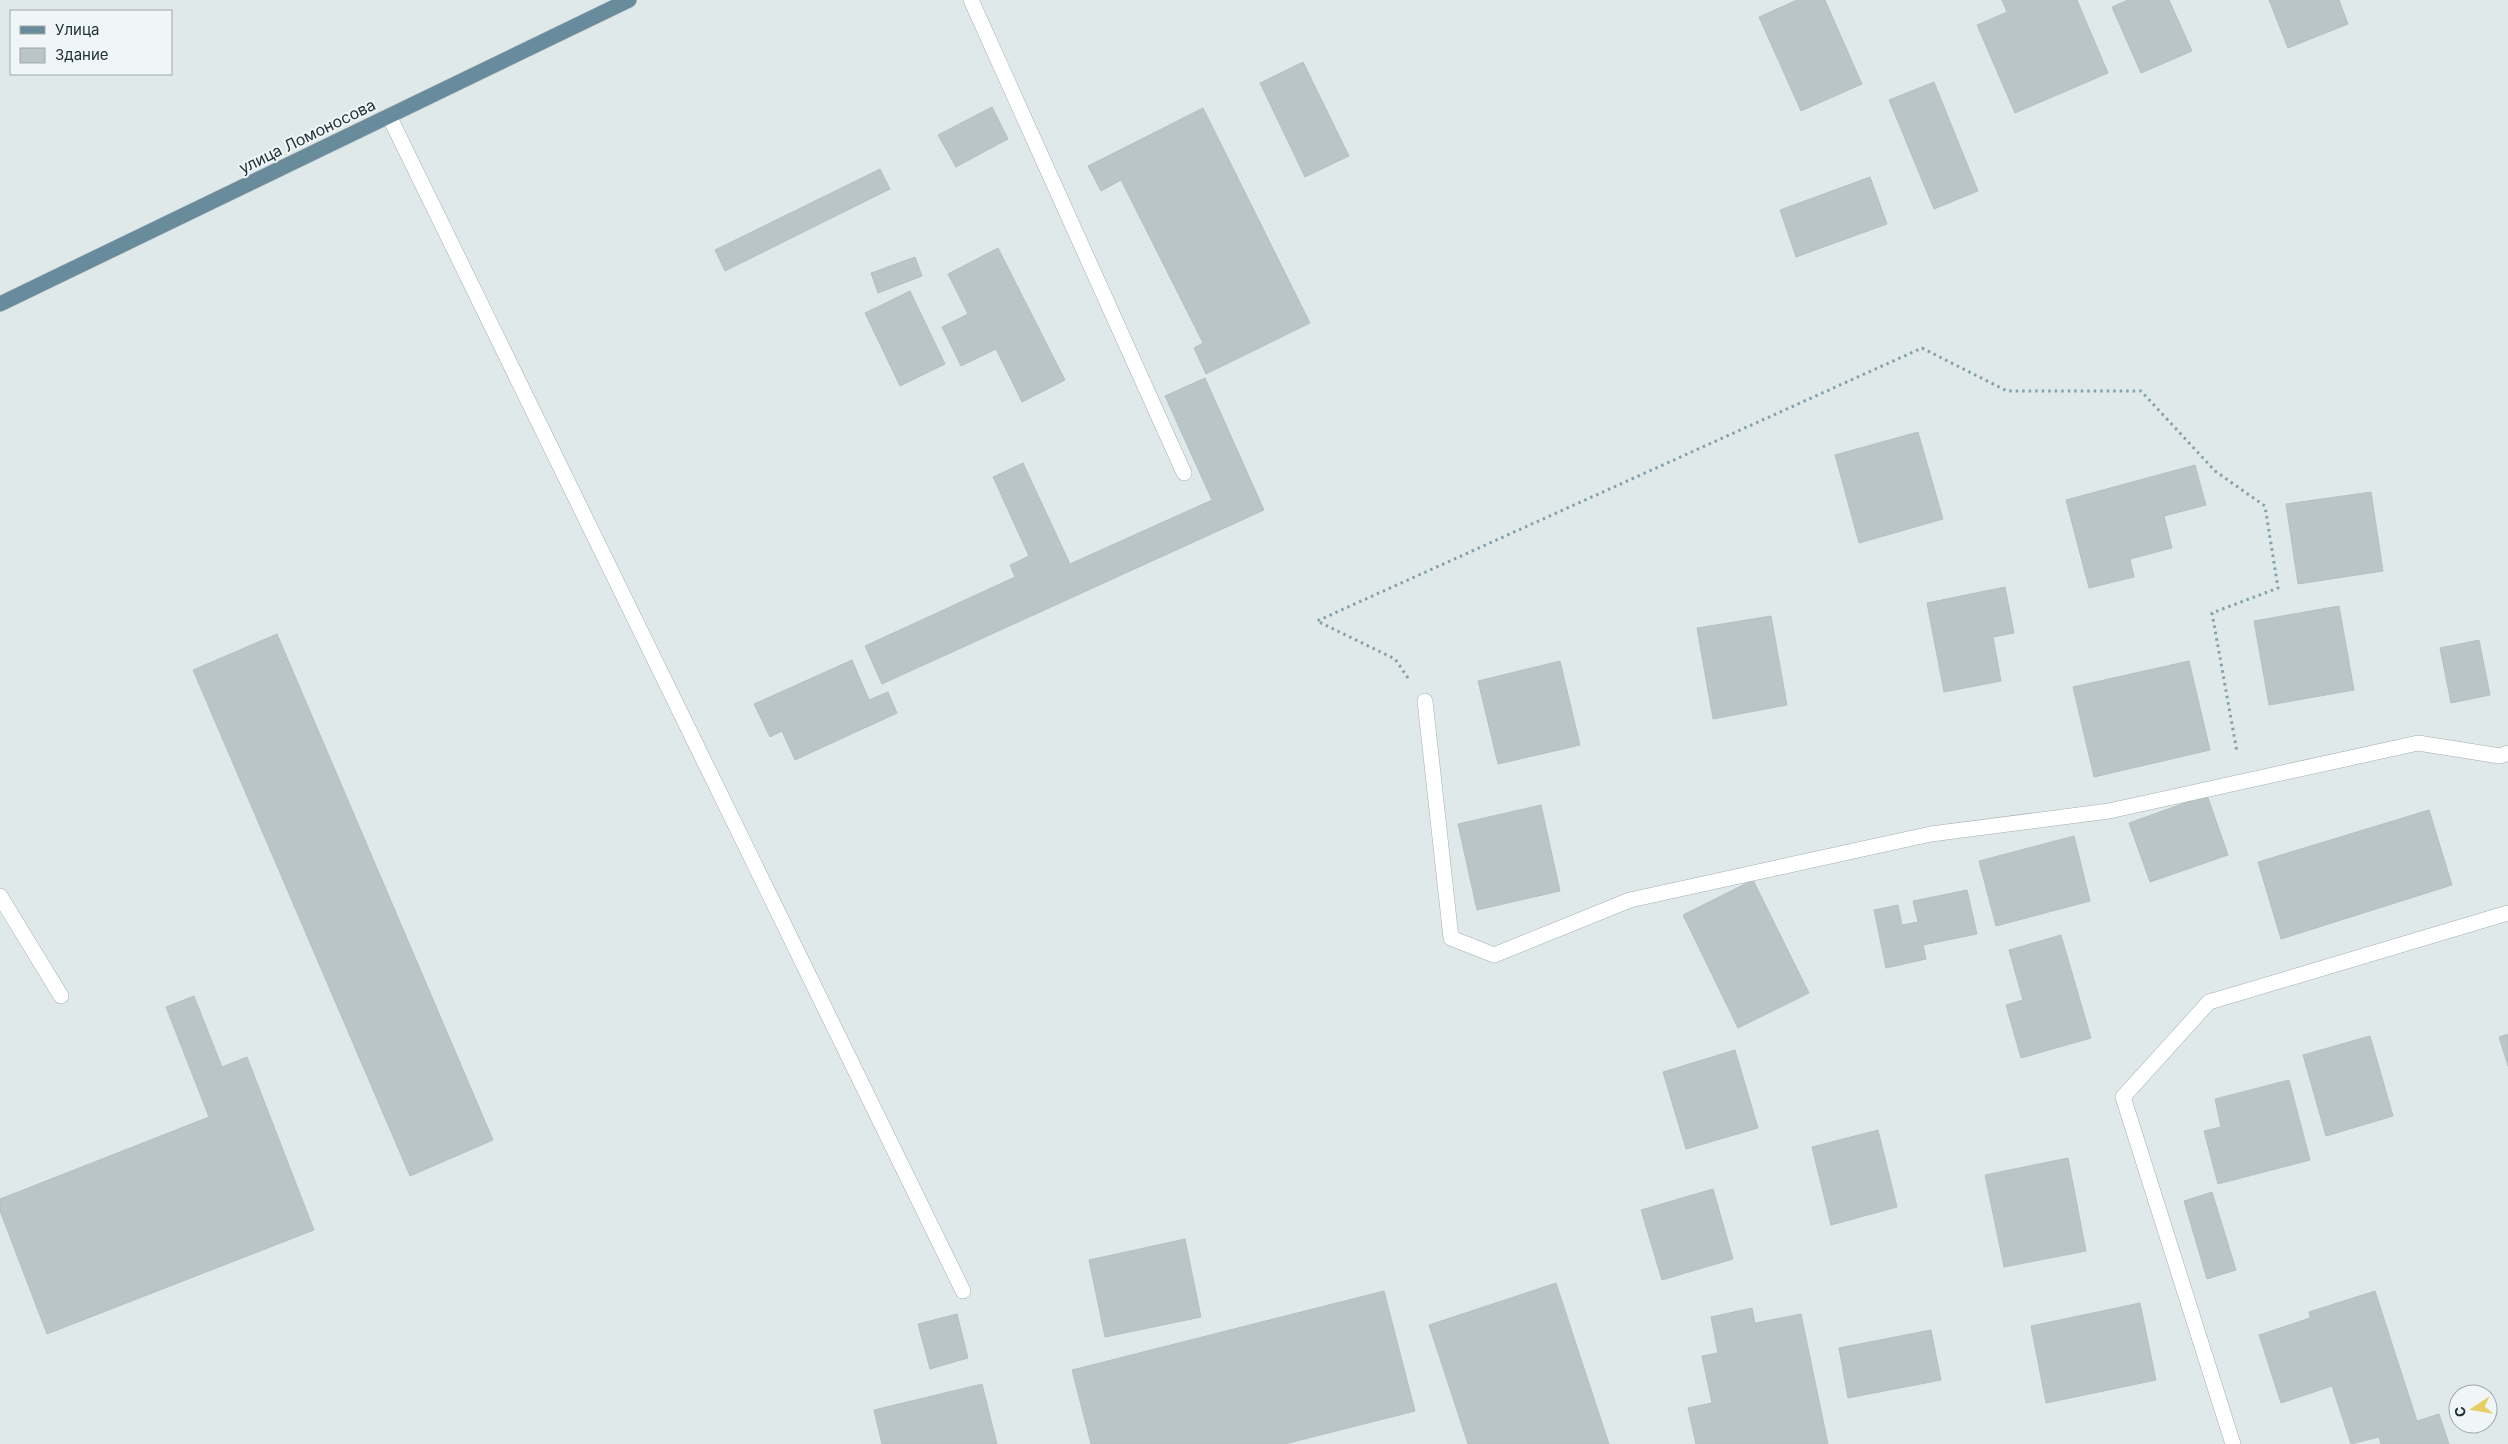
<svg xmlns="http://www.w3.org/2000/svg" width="2508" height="1444" font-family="Inter,sans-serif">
  <rect width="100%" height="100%" fill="#e0e9ea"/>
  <g fill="#b9c5c7" stroke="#b3c1c3">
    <path d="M 1797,0 L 1825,0 L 1862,84 L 1801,111 L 1759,17 Z"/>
    <path d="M 2002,0 L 2077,0 L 2108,73 L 2015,113 L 1977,25 L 2007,12 Z"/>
    <path d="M 2128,0 L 2169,0 L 2192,51 L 2141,73 L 2112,7 Z"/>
    <path d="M 2269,0 L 2339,0 L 2348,24 L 2288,48 Z"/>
    <path d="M 1303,62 L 1349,156 L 1305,177 L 1260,83 Z"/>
    <path d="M 1934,82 L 1978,191 L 1934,209 L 1889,100 Z"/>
    <path d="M 992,107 L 1008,139 L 956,167 L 938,135 Z"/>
    <path d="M 1203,108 L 1310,323 L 1206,374 L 1194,348 L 1203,343 L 1121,180 L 1101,191 L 1088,166 Z"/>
    <path d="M 880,169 L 890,189 L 725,271 L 715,250 Z"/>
    <path d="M 1870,177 L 1887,224 L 1796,257 L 1780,210 Z"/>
    <path d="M 998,248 L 1065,380 L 1022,402 L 996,349 L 961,366 L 942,327 L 968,314 L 948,274 Z"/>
    <path d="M 915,257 L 922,276 L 878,293 L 871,273 Z"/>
    <path d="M 910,291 L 945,364 L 900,386 L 865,313 Z"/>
    <path d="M 1205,378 L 1264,510 L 882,684 L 865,646 L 1015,577 L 1010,565 L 1029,556 L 993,477 L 1023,463 L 1070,564 L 1212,500 L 1165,396 Z"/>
    <path d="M 1918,432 L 1943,519 L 1859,543 L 1835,455 Z"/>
    <path d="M 2195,465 L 2206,505 L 2164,516 L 2172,548 L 2130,559 L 2134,577 L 2089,588 L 2066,500 Z"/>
    <path d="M 2371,492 L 2383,571 L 2298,584 L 2286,504 Z"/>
    <path d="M 2005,587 L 2014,633 L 1993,637 L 2001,681 L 1944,692 L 1927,603 Z"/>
    <path d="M 2339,606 L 2354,690 L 2269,705 L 2254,621 Z"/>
    <path d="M 1771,616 L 1787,705 L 1713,719 L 1697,628 Z"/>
    <path d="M 277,634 L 493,1140 L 410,1176 L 193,670 Z"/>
    <path d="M 2479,640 L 2490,695 L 2451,703 L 2440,648 Z"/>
    <path d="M 852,660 L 869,700 L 888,692 L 897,713 L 795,760 L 782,731 L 770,737 L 754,704 Z"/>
    <path d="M 1560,661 L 1580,745 L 1498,764 L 1478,681 Z"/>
    <path d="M 2189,661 L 2210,750 L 2094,777 L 2073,687 Z"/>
    <path d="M 2207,795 L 2228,855 L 2150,882 L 2129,823 Z"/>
    <path d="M 1541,805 L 1560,891 L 1477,910 L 1458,824 Z"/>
    <path d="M 2429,810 L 2452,885 L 2281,939 L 2258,862 Z"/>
    <path d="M 2074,836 L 2090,901 L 1996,926 L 1979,861 Z"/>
    <path d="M 1753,880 L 1809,993 L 1738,1028 L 1683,915 Z"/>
    <path d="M 1967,890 L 1977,934 L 1923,945 L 1926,959 L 1886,968 L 1874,910 L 1898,905 L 1902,925 L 1918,922 L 1913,901 Z"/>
    <path d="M 2061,935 L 2091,1038 L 2021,1058 L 2006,1005 L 2023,1000 L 2009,950 Z"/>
    <path d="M 194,996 L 222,1067 L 247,1057 L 314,1230 L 47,1334 L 0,1211 L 0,1199 L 209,1117 L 166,1007 Z"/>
    <path d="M 2508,1034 L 2508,1066 L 2499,1037 Z"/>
    <path d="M 2370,1036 L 2393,1116 L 2326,1136 L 2303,1055 Z"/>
    <path d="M 1735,1050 L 1758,1128 L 1686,1149 L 1663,1072 Z"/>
    <path d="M 2289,1080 L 2310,1160 L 2218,1184 L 2204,1131 L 2221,1127 L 2215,1099 Z"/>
    <path d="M 1878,1130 L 1897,1207 L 1831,1225 L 1812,1147 Z"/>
    <path d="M 2068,1158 L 2086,1251 L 2004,1267 L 1985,1175 Z"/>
    <path d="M 1713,1189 L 1733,1259 L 1662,1280 L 1641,1210 Z"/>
    <path d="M 2212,1192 L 2236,1270 L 2207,1279 L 2184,1201 Z"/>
    <path d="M 1185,1239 L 1201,1317 L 1105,1337 L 1089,1260 Z"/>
    <path d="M 1556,1283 L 1609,1444 L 1468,1444 L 1429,1325 Z"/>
    <path d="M 1384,1291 L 1415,1411 L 1285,1444 L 1091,1444 L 1072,1370 Z"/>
    <path d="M 2375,1291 L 2417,1421 L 2439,1414 L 2449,1444 L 2381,1444 L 2379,1437 L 2351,1444 L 2332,1386 L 2281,1403 L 2259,1335 L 2310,1318 L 2309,1312 Z"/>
    <path d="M 2140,1303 L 2156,1380 L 2046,1403 L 2031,1326 Z"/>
    <path d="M 1752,1308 L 1755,1323 L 1801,1314 L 1828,1444 L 1696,1444 L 1688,1408 L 1712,1403 L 1702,1356 L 1718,1353 L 1711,1317 Z"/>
    <path d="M 957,1314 L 968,1358 L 930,1369 L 918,1324 Z"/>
    <path d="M 1931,1330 L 1941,1380 L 1848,1398 L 1839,1348 Z"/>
    <path d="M 982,1384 L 997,1444 L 882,1444 L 874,1410 Z"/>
  </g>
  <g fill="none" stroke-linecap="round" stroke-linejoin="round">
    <g stroke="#a3aeb1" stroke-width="16">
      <g id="lane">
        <path d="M 971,0 L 1184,473"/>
        <path d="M 0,896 L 61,996"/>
      </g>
    </g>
    <g stroke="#a3aeb1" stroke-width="16">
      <g id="street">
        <path d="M 389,116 L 963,1291"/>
        <path d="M 1425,701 L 1451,938 L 1494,955 L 1630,900 L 1931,834 L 2109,811 L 2418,743 L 2500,756 L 2508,753"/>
        <path d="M 2233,1444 L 2123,1097 L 2209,1002 L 2508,913"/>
      </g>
    </g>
    <g stroke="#c1c6c8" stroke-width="16">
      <path id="primary" d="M 0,304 L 629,0"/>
    </g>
    <path stroke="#83a1ab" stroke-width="3" stroke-dasharray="2.5 4" stroke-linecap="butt" d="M 1408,678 L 1395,659 L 1317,621 L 1922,348 L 2007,391 L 2141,391 L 2215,471 L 2265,506 L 2278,588 L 2212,613 L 2237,752"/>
    <use href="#lane" stroke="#fff" stroke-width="15"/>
    <use href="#street" stroke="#fff" stroke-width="15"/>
    <use href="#primary" stroke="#688c9c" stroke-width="15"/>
  </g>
  <g text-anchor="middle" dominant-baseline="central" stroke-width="4" stroke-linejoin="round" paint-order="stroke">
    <g font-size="16" fill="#223239" stroke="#f0f6f7">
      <text transform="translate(307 136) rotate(-26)">улица Ломоносова</text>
    </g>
  </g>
  <rect x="10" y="10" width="162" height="65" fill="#f0f6f7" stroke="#9ea8ab"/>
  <rect x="20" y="26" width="25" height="8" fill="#688c9c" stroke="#9ea8ab"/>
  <text x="55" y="35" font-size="15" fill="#223239">Улица</text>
  <rect x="20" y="48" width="25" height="15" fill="#b9c5c7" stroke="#9ea8ab"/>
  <text x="55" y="60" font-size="15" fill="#223239">Здание</text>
  <g transform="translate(2473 1409) rotate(258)"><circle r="24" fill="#f0f6f7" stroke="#9ea8ab"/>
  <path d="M0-4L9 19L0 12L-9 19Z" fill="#e7ce61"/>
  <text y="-8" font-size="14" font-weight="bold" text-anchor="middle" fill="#223239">С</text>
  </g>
</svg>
